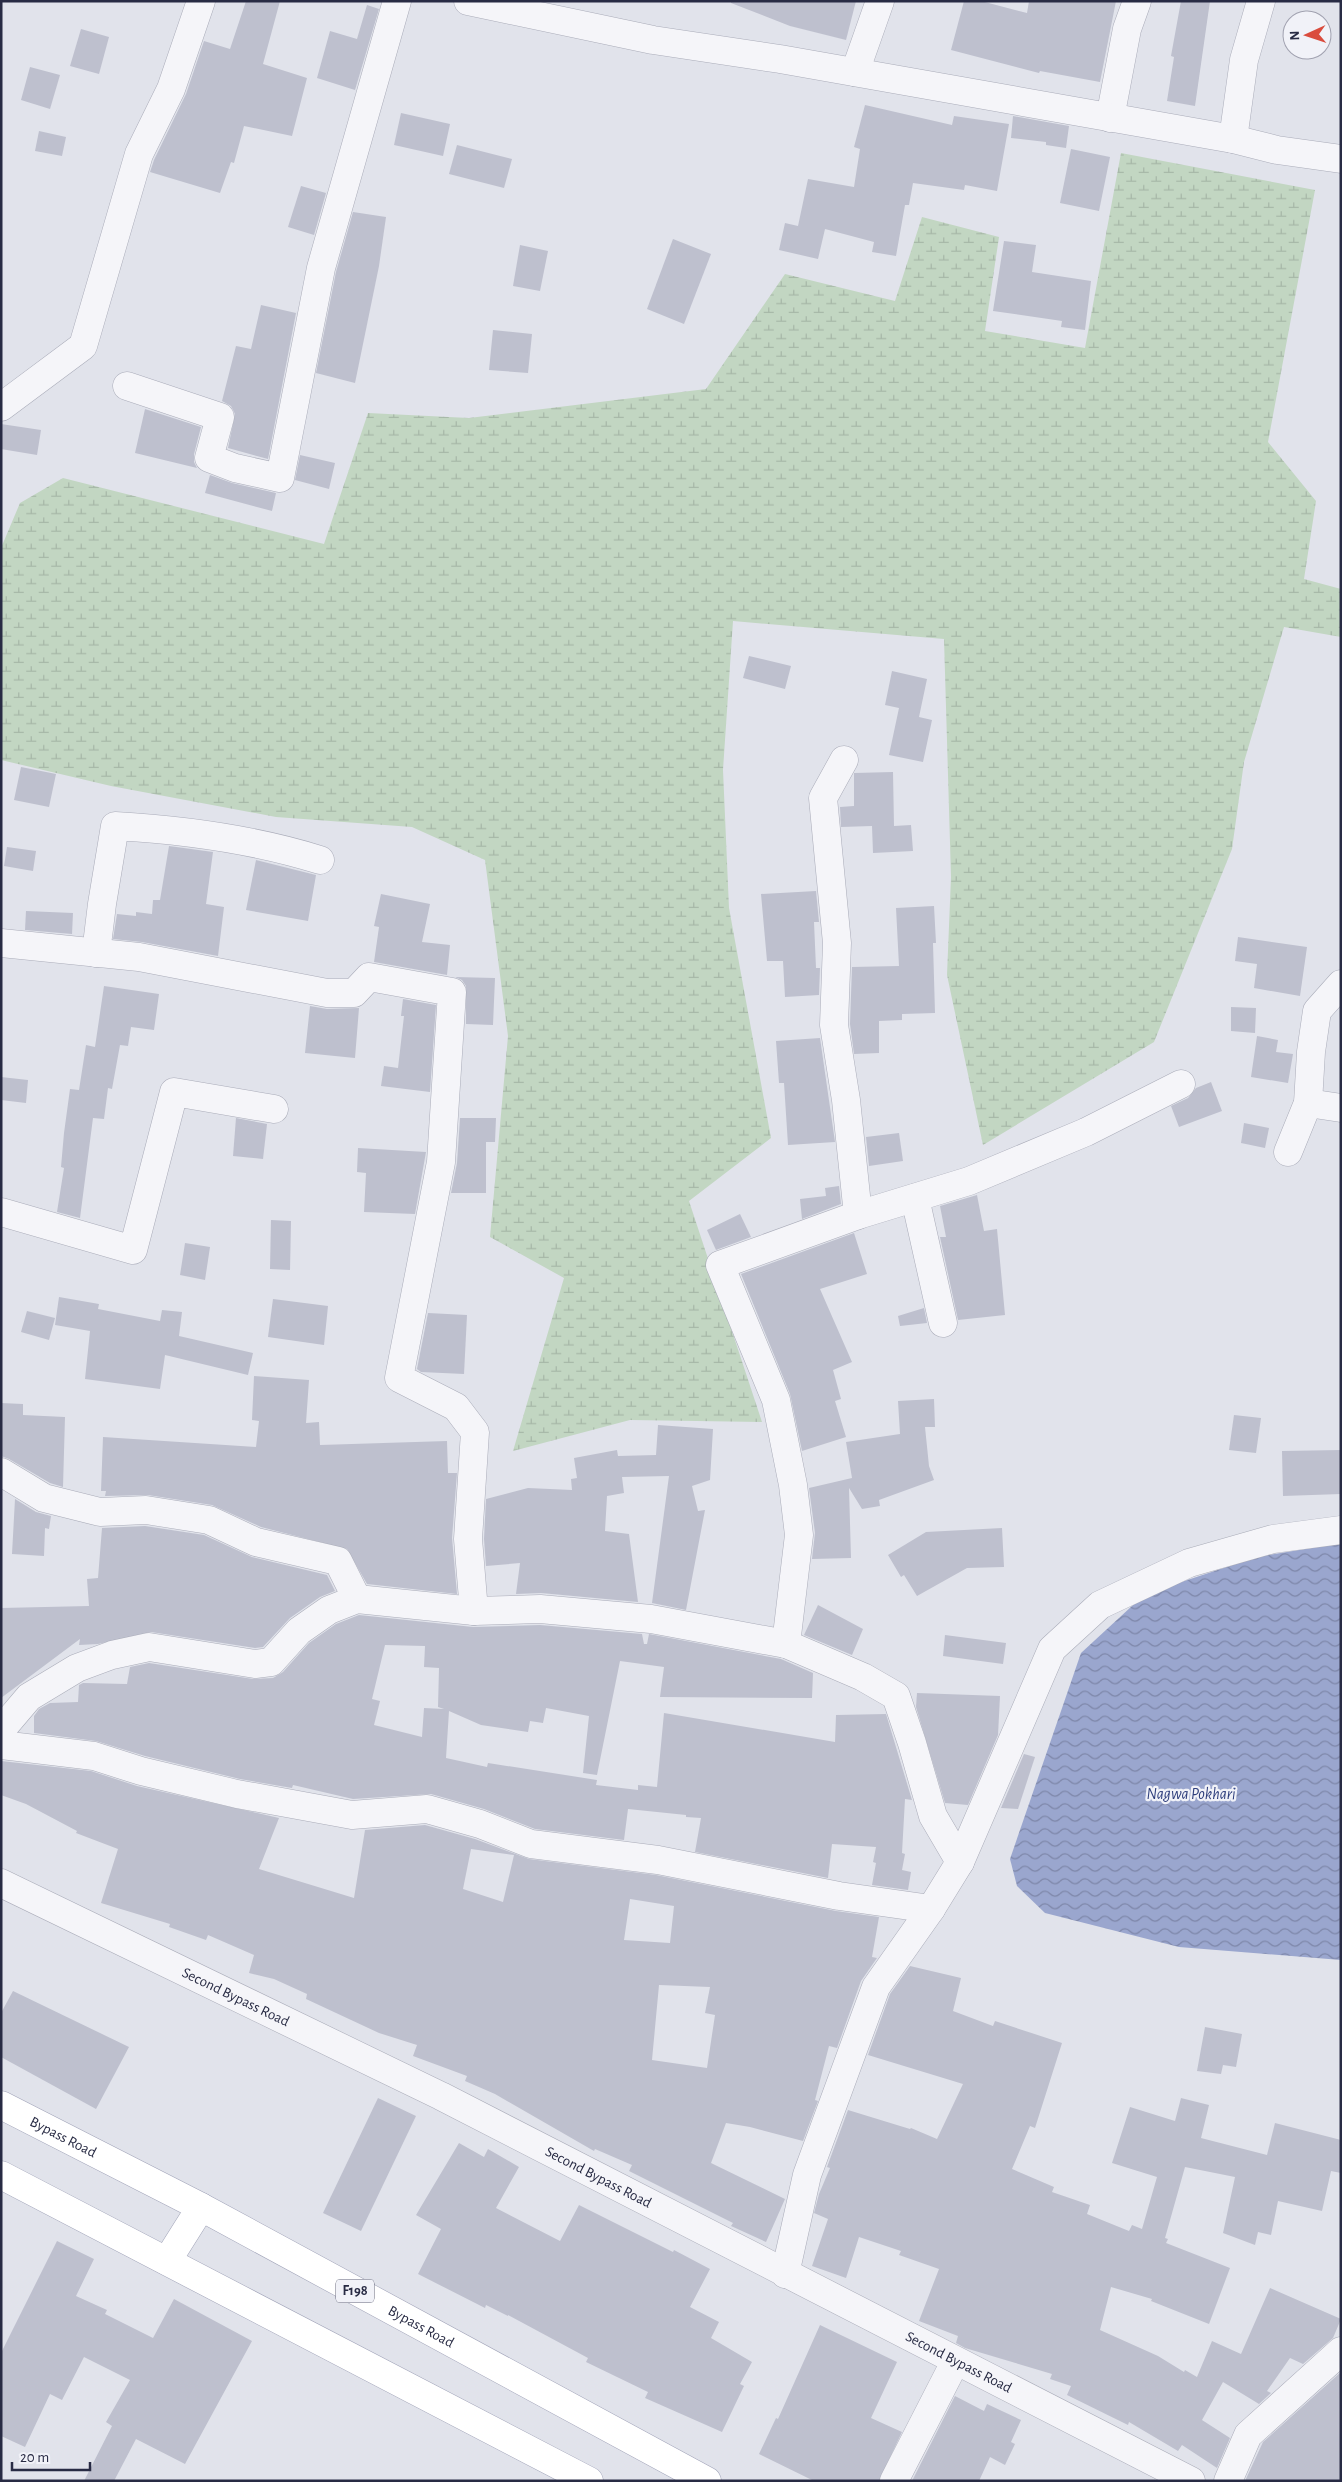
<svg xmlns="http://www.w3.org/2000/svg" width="1342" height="2482" font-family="'Alegreya Sans',sans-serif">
  <defs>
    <pattern id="wetland-marsh" width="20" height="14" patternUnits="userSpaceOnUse" patternTransform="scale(1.25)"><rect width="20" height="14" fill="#c2d6c2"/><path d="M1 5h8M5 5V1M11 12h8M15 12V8" fill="none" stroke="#a7b8a8"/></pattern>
    <pattern id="water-waves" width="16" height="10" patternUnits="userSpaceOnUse" patternTransform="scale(1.25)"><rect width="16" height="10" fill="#9aa6ce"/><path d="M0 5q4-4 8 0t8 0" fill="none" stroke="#7e87a9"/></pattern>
  </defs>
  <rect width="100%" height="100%" fill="#e1e3eb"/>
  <path fill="url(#wetland-marsh)" d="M 1121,153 L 1315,190 L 1268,442 L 1316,501 L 1304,579 L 1341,589 L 1341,637 L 1284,627 L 1244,762 L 1232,849 L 1154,1042 L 983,1145 L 947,975 L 951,877 L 944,639 L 733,621 L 723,770 L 729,908 L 771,1138 L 689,1201 L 762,1422 L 630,1420 L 513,1451 L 564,1278 L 490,1237 L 508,1036 L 485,860 L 412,827 L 276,817 L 111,786 L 1,760 L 1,548 L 20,503 L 63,478 L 324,544 L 368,413 L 469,418 L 706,389 L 785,274 L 895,301 L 922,217 L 999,237 L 985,331 L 1085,348 Z"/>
  <path fill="url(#water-waves)" d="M 1336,1544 L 1341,1545 L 1341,1960 L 1179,1947 L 1045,1913 L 1017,1886 L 1010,1859 L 1081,1653 L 1145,1594 L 1257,1557 Z"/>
  <g fill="#bec0ce" fill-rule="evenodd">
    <path d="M 246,1 L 280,1 L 263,64 L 307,78 L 292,136 L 244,126 L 234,163 L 231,162 L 220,193 L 150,172 L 154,160 L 186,94 L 204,41 L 230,49 Z"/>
    <path d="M 731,1 L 856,1 L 846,40 L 790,26 L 731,3 Z"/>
    <path d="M 964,1 L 981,1 L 1027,13 L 1029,1 L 1116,1 L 1100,82 L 1040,71 L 1039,73 L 951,50 Z"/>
    <path d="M 1181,1 L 1210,1 L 1195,106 L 1167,101 L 1174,57 L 1171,56 Z"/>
    <path d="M 367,5 L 379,9 L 355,90 L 317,78 L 330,31 L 357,39 Z"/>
    <path d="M 81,29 L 109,37 L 99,74 L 70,66 Z"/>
    <path d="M 30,67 L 60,75 L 50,109 L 21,100 Z"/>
    <path d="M 865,105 L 952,125 L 954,116 L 1009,124 L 997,191 L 965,185 L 964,190 L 913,183 L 909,205 L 905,205 L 896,256 L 872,252 L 874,242 L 825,229 L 818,259 L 779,250 L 785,223 L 798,226 L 808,179 L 854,187 L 860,149 L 854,147 Z"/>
    <path d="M 401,113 L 450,124 L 443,156 L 394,145 Z"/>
    <path d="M 1013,116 L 1069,126 L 1066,148 L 1046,145 L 1046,142 L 1011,138 Z"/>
    <path d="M 39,131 L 66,137 L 62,156 L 35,151 Z"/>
    <path d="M 457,145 L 512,159 L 504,188 L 449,174 Z"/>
    <path d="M 1071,149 L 1110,157 L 1099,211 L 1060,203 Z"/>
    <path d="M 301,186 L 326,193 L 314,235 L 288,227 Z"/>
    <path d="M 353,212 L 386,217 L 379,266 L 355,383 L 316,373 L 336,272 Z"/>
    <path d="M 673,239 L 711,254 L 684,324 L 647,309 Z"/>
    <path d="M 1004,241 L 1036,245 L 1032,272 L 1091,281 L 1085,330 L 1061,327 L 1062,321 L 993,311 Z"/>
    <path d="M 520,245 L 548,251 L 540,291 L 513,286 Z"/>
    <path d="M 261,305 L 296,313 L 268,459 L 228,448 L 235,414 L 231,406 L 222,401 L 236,346 L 251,349 Z"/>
    <path d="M 493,330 L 532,334 L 528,373 L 489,370 Z"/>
    <path d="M 145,409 L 201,427 L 194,454 L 194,462 L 197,468 L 135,453 Z"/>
    <path d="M 1,424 L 41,430 L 37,455 L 1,449 Z"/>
    <path d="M 300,455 L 335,463 L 329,489 L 295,480 Z"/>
    <path d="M 210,475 L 232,483 L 276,493 L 272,511 L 205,493 Z"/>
    <path d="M 749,656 L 791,666 L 785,689 L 743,678 Z"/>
    <path d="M 892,671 L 927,679 L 919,717 L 932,720 L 923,762 L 889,755 L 899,708 L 885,705 Z"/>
    <path d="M 21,767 L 56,774 L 49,807 L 14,800 Z"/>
    <path d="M 893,772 L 894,826 L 911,825 L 913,851 L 873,853 L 872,826 L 841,827 L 840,807 L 854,806 L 854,773 Z"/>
    <path d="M 169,846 L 213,852 L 206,904 L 224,907 L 218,956 L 142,942 L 113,939 L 117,914 L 136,916 L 136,912 L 152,914 L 153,900 L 160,900 Z"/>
    <path d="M 7,847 L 36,851 L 33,871 L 4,866 Z"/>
    <path d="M 256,860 L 316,875 L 308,921 L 246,910 Z"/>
    <path d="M 816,891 L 819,922 L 814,922 L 816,968 L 820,968 L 819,995 L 785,997 L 783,961 L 767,961 L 761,894 Z"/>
    <path d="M 381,894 L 430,904 L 422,942 L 450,945 L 447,975 L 374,962 L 379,927 L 374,926 Z"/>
    <path d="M 934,906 L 936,943 L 933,943 L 935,1013 L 902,1014 L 902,1020 L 879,1021 L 879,1053 L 854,1054 L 850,1024 L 852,967 L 899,966 L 896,908 Z"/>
    <path d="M 26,911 L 73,913 L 72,934 L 25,930 Z"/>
    <path d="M 1238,937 L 1307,947 L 1300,996 L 1254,988 L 1257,964 L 1235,961 Z"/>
    <path d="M 455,977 L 495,978 L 493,1025 L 466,1024 L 466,986 L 462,980 Z"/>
    <path d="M 104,986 L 159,994 L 154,1030 L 131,1027 L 128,1046 L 120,1045 L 112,1089 L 108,1088 L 104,1119 L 93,1118 L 80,1218 L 57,1212 L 64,1168 L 61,1167 L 64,1133 L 70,1089 L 79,1090 L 86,1045 L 95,1047 Z"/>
    <path d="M 403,999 L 436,1005 L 430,1092 L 381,1086 L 384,1066 L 398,1068 L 404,1016 L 401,1016 Z"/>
    <path d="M 310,1006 L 327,1009 L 359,1008 L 355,1058 L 305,1053 Z"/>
    <path d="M 1231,1007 L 1256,1008 L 1255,1033 L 1231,1031 Z"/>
    <path d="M 1257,1036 L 1278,1040 L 1276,1052 L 1293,1054 L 1288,1083 L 1251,1077 Z"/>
    <path d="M 820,1038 L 835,1142 L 788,1145 L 784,1083 L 779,1083 L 776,1041 Z"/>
    <path d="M 1,1077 L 28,1080 L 26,1103 L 1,1100 Z"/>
    <path d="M 1211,1082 L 1222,1111 L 1179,1127 L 1171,1106 L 1188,1098 L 1196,1088 Z"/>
    <path d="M 236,1118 L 267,1124 L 263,1159 L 233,1156 Z"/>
    <path d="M 460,1118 L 496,1118 L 495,1142 L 486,1142 L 486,1193 L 451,1193 L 457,1163 Z"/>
    <path d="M 1244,1123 L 1269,1128 L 1265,1148 L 1241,1143 Z"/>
    <path d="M 899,1133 L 903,1161 L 869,1166 L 866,1137 Z"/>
    <path d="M 358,1148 L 426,1152 L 415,1214 L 364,1212 L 366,1173 L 357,1172 Z"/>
    <path d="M 839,1186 L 841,1204 L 802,1219 L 800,1199 L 826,1196 L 825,1188 Z"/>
    <path d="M 977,1195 L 984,1231 L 997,1229 L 1005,1315 L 958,1320 L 940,1237 L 946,1237 L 940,1206 Z"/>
    <path d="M 740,1214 L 751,1237 L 716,1250 L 707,1230 Z"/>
    <path d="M 271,1220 L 291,1221 L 290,1270 L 270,1269 Z"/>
    <path d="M 854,1233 L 867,1274 L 820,1289 L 852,1362 L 833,1370 L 841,1399 L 835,1401 L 846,1437 L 802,1451 L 790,1394 L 741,1274 Z"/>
    <path d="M 185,1243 L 210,1247 L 205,1280 L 180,1275 Z"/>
    <path d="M 59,1297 L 99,1304 L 98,1309 L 160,1321 L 162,1310 L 182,1312 L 179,1336 L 253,1353 L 248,1375 L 165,1355 L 160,1389 L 85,1379 L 90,1331 L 55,1325 Z"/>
    <path d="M 273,1299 L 328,1306 L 324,1345 L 268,1337 Z"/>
    <path d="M 924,1308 L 927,1323 L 900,1326 L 898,1316 Z"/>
    <path d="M 27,1311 L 55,1318 L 49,1340 L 21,1332 Z"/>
    <path d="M 428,1313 L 467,1315 L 464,1374 L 421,1372 L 417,1369 Z"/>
    <path d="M 254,1376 L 309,1380 L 306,1423 L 319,1422 L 320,1445 L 447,1441 L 448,1473 L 457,1473 L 452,1538 L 457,1594 L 367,1584 L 347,1549 L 261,1527 L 212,1505 L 148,1495 L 105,1496 L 106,1491 L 101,1491 L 103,1437 L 256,1447 L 259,1421 L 252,1420 Z"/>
    <path d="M 934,1399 L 935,1427 L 925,1427 L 929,1466 L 934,1480 L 879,1500 L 880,1506 L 862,1509 L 849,1488 L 851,1558 L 812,1559 L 815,1533 L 809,1488 L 852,1478 L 846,1442 L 900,1434 L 898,1401 Z"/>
    <path d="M 1,1403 L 23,1404 L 23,1415 L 65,1417 L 63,1487 L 50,1483 L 9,1459 L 1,1456 Z"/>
    <path d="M 1234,1415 L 1261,1418 L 1256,1453 L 1229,1450 Z"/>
    <path d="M 658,1425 L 713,1429 L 710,1480 L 692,1486 L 698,1511 L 705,1510 L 686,1610 L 652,1603 L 669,1476 L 622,1477 L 624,1493 L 607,1496 L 605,1531 L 629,1534 L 638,1602 L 541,1593 L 516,1594 L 520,1563 L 486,1566 L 484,1539 L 486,1499 L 528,1488 L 572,1490 L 571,1479 L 577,1478 L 574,1458 L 617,1450 L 618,1456 L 656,1455 Z"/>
    <path d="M 1341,1450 L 1341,1494 L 1283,1496 L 1282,1451 Z"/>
    <path d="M 15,1499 L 36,1512 L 51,1516 L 49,1529 L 45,1528 L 44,1556 L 12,1554 Z"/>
    <path d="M 145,1526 L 204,1535 L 252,1557 L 327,1575 L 335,1591 L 320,1597 L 290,1618 L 263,1647 L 255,1648 L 151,1632 L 98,1644 L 79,1645 L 80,1639 L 1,1698 L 1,1608 L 89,1606 L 87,1579 L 98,1578 L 102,1528 Z"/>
    <path d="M 1002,1528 L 1004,1567 L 967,1568 L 917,1596 L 904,1575 L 901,1577 L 888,1555 L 926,1532 Z"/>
    <path d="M 818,1605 L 863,1629 L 852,1655 L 804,1635 Z"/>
    <path d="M 359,1615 L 473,1627 L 540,1625 L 642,1634 L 644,1644 L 647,1644 L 649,1634 L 781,1659 L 813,1673 L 812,1698 L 660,1697 L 664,1667 L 620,1661 L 597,1775 L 583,1773 L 589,1716 L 546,1708 L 543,1723 L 530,1721 L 528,1732 L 481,1725 L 449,1711 L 446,1758 L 487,1767 L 488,1763 L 597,1780 L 596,1785 L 638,1790 L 638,1785 L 657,1787 L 664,1713 L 835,1742 L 836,1715 L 886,1714 L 912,1800 L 905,1799 L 902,1853 L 905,1854 L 902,1870 L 911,1872 L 908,1890 L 872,1885 L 876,1863 L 873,1862 L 876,1847 L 832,1844 L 828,1878 L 695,1852 L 701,1818 L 686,1817 L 686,1815 L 628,1809 L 624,1840 L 535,1829 L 484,1809 L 431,1794 L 353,1799 L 293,1785 L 292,1788 L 240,1779 L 145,1756 L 96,1741 L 34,1733 L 34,1716 L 39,1709 L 50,1703 L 78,1702 L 79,1685 L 83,1683 L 127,1684 L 130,1667 L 149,1663 L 253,1679 L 273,1678 L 283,1672 L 309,1643 L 336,1624 ZM 385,1645 L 425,1646 L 424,1667 L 439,1668 L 438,1707 L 444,1709 L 424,1708 L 422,1737 L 374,1725 L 380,1701 L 372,1699 Z"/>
    <path d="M 945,1635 L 1006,1643 L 1003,1664 L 943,1656 Z"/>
    <path d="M 917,1693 L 1000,1696 L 998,1735 L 968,1805 L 945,1803 L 916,1707 Z"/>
    <path d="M 1024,1754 L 1035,1757 L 1018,1809 L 1001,1808 Z"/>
    <path d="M 1,1761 L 91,1771 L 137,1786 L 279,1818 L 259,1869 L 354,1898 L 365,1830 L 425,1825 L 475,1839 L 529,1859 L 656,1875 L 836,1911 L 879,1917 L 872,1957 L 877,1958 L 861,1981 L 837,2048 L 829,2046 L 815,2100 L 818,2101 L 803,2141 L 750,2127 L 726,2123 L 711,2163 L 785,2199 L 766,2242 L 731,2226 L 733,2223 L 629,2171 L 632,2165 L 595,2149 L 594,2151 L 495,2094 L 465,2081 L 467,2076 L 413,2056 L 417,2045 L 379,2033 L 306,1999 L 307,1994 L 274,1979 L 249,1973 L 254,1955 L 208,1935 L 206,1940 L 169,1927 L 170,1924 L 101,1903 L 118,1849 L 76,1833 L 77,1831 L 26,1804 L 1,1795 ZM 471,1849 L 514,1855 L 503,1902 L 463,1889 ZM 630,1899 L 674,1906 L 670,1943 L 624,1940 ZM 659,1985 L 710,1987 L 705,2013 L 715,2015 L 707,2068 L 652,2060 Z"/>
    <path d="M 910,1966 L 961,1978 L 953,2011 L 993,2026 L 995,2021 L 1062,2043 L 1035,2128 L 1030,2126 L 1012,2169 L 1054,2187 L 1052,2192 L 1090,2205 L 1087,2214 L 1129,2231 L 1132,2225 L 1142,2229 L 1157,2177 L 1112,2163 L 1130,2107 L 1175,2121 L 1181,2098 L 1209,2105 L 1201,2138 L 1267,2155 L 1275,2123 L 1341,2140 L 1341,2173 L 1331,2171 L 1322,2211 L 1278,2201 L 1271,2235 L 1258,2232 L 1255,2245 L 1223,2233 L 1235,2177 L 1185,2167 L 1165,2238 L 1168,2239 L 1166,2243 L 1230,2268 L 1209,2324 L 1151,2301 L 1152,2299 L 1111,2287 L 1100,2330 L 1158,2356 L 1184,2372 L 1185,2370 L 1197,2377 L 1212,2341 L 1241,2354 L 1270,2288 L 1341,2319 L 1333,2338 L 1303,2364 L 1290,2358 L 1267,2391 L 1271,2393 L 1259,2404 L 1223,2382 L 1202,2420 L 1230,2438 L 1217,2468 L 1182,2445 L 1178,2451 L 1129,2422 L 1128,2425 L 1067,2395 L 1071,2386 L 1050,2379 L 1052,2374 L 965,2348 L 956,2343 L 958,2336 L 919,2321 L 939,2269 L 899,2255 L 901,2251 L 859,2237 L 846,2278 L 812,2266 L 828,2219 L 814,2213 L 819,2194 L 830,2168 L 827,2167 L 848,2110 L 910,2129 L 911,2128 L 937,2139 L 963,2084 L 868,2055 L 890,1994 Z"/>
    <path d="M 13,1991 L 129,2047 L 96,2109 L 1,2057 L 1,2013 Z"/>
    <path d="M 1205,2027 L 1242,2034 L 1236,2067 L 1223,2065 L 1221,2074 L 1197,2071 Z"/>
    <path d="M 378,2098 L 416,2116 L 361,2231 L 323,2213 Z"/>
    <path d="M 459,2143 L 484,2157 L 488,2149 L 519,2167 L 496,2208 L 560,2241 L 579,2205 L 673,2252 L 674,2250 L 710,2269 L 690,2307 L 719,2322 L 711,2338 L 752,2362 L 740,2384 L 744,2386 L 722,2432 L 645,2398 L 648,2392 L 586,2362 L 588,2358 L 508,2315 L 508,2316 L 486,2305 L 485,2308 L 418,2274 L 441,2229 L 416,2215 Z"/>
    <path d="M 57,2241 L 94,2259 L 76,2296 L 107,2310 L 105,2314 L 153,2338 L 174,2299 L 252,2341 L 185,2464 L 136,2439 L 114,2481 L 84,2481 L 112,2426 L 106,2422 L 130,2380 L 84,2357 L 62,2400 L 50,2394 L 25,2447 L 1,2436 L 1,2353 Z"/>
    <path d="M 820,2325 L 897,2362 L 871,2418 L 902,2432 L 879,2481 L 814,2481 L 759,2454 L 776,2418 L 778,2419 Z"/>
    <path d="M 1341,2372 L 1341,2481 L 1245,2481 L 1263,2442 Z"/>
    <path d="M 955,2396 L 984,2411 L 987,2404 L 1021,2420 L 1011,2442 L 1015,2444 L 1005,2465 L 990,2457 L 979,2481 L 912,2481 Z"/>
  </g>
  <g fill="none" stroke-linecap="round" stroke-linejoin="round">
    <g stroke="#aaacb9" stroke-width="29">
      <g id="minor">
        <path d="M 855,72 L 880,1"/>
        <path d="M 1110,118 L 1127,29 L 1137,1"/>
        <path d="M 1233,139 L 1244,60 L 1261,1"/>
        <path d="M 127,386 L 220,417 L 209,458 L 235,468 L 280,478 L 321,268 L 397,1"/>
        <path d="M 1,407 L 83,346 L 139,154 L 171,89 L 201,1"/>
        <path d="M 844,760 L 823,798 L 837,943 L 834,1025 L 846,1100 L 858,1215"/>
        <path d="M 1,943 L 139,957 L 327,993 L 354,993 L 369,977 L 452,992 L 441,1162 L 399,1378 L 456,1407 L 475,1432 L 468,1539 L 474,1611"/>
        <path d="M 96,953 L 102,904 L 115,826 C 185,830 253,839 320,860"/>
        <path d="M 1308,1103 L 1341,1108"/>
        <path d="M 1288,1152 L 1308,1103 L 1311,1052 L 1317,1011 L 1341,984"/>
        <path d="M 915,1198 L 943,1323"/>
        <path d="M 1,1212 L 133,1250 L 174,1092 L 274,1109"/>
        <path d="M 1,1472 L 44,1498 L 100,1512 L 146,1510 L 209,1520 L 256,1542 L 338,1561 L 357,1599"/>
        <path d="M 786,1644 L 799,1535 L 793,1485 L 776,1400 L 720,1265 L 858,1215 L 969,1181 L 1086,1132 L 1181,1084"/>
        <path d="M 1,1730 L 29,1697 L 77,1668 L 112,1655 L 149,1647 L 255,1664 L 271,1662 L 299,1631 L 329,1610 L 357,1599 L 474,1611 L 540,1609 L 651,1619 L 786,1644 L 863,1677 L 896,1696 L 912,1743 L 933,1816 L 960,1862"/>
        <path d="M 1,1745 L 94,1756 L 141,1771 L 237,1794 L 352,1815 L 427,1809 L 480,1824 L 531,1844 L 658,1860 L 839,1896 L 931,1909"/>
        <path id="s1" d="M 1,1883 L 441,2096 L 1191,2481"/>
        <path d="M 785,2274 L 807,2175 L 876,1987 L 931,1909 L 960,1862 L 1052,1649 L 1100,1605 L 1189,1563 L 1273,1539 L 1341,1530"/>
        <path d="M 894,2481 L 955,2362"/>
      </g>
    </g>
    <g stroke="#aaacb9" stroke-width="29">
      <g id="tertiary">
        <path d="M 468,1 L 653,40 L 780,59 L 1233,139 L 1277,150 L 1341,159"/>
        <path d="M 1228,2481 L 1248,2435 L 1341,2351"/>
      </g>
    </g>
    <g stroke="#a0a3b8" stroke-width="29">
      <g id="primary">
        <path id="s2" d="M 1,2105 L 201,2207 L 707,2481"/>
        <path d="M 1,2175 L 589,2481"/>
        <path d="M 167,2261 L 201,2207"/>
      </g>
    </g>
    <use href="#minor" stroke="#f5f5f9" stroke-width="28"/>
    <use href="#tertiary" stroke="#f5f5f9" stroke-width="28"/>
    <use href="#primary" stroke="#fff" stroke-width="28"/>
  </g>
  <g text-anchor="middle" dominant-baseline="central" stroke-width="4.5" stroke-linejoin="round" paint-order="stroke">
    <rect fill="#f1f2f8" stroke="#64677a" stroke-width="1" x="336" y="2279.5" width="38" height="23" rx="4"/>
    <g font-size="14" font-weight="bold" fill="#282b44">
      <text x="355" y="2291">F198</text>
    </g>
    <g font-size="15" fill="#282b44" stroke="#f1f2f8">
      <text stroke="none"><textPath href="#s1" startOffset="261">Second Bypass Road</textPath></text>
      <text stroke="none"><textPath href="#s2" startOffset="70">Bypass Road</textPath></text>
      <text stroke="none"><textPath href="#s1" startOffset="666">Second Bypass Road</textPath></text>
      <text stroke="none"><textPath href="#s2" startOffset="475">Bypass Road</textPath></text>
      <text stroke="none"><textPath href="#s1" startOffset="1071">Second Bypass Road</textPath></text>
    </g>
    <g font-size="16" font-style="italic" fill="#2e3e7c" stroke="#f1f2f8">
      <text x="1191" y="1794">Nagwa Pokhari</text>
    </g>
  </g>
  <rect width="1342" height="2482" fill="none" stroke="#282b44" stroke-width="5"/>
  <g transform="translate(1307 35) rotate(267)"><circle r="24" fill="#f1f2f8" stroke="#a1a2b0"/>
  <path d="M0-4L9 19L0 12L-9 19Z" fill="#da4c3d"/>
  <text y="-8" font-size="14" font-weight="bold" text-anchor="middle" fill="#282b44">N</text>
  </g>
  <path d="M12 2462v8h78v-8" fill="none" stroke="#282b44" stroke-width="2.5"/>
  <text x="20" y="2462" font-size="15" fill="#282b44" stroke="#f1f2f8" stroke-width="4" paint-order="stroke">20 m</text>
</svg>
